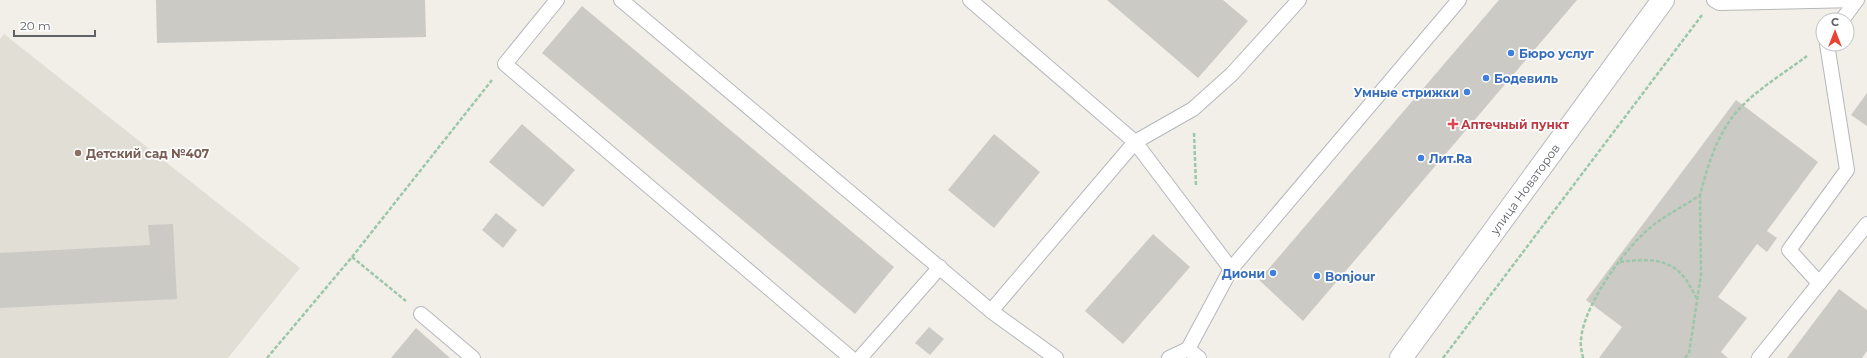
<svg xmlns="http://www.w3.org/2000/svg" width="1867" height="358" font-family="Montserrat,sans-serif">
  <rect width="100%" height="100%" fill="#f1efe8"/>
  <path fill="#e1ded6" d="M 4,34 L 300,268 L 228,358 L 0,358 L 0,39 Z"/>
  <g fill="#cccac5">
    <path d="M 156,0 L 425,0 L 426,37 L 157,43 Z"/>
    <path d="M 1107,0 L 1223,0 L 1248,21 L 1198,78 Z"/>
    <path d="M 1499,0 L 1577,0 L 1303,321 L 1259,280 Z"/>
    <path d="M 582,6 L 894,267 L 855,314 L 542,53 Z"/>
    <path d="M 1867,93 L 1867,126 L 1851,115 Z"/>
    <path d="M 1736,100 L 1818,162 L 1767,231 L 1777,238 L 1767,252 L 1757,244 L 1718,297 L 1747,318 L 1721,352 L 1728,358 L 1599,358 L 1622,327 L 1586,300 Z"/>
    <path d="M 522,124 L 575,170 L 543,207 L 489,162 Z"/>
    <path d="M 994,134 L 1040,172 L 994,228 L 948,190 Z"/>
    <path d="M 496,213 L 517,230 L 503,248 L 482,230 Z"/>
    <path d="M 173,224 L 177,299 L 0,308 L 0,253 L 150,245 L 148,225 Z"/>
    <path d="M 1153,234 L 1190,267 L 1123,344 L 1085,311 Z"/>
    <path d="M 1839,289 L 1867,310 L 1867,351 L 1862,358 L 1787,358 Z"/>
    <path d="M 929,327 L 944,339 L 930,355 L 915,343 Z"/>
    <path d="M 416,328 L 450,358 L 391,358 Z"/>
  </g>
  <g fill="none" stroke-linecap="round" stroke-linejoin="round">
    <g stroke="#b5b8bc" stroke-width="16">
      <g id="lane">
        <path d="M 557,0 L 505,64 L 851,358"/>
        <path d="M 621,0 L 991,311 L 1056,358"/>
        <path d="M 970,0 L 1135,142 L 991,311"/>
        <path d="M 1714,0 L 1719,3 L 1857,0"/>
        <path d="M 1842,20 L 1856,1"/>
        <path d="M 1231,269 L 1135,142 L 1193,109 L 1232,74 L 1299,0"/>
        <path d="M 1819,283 L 1789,250 L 1847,170 L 1827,44"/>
        <path d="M 421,314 L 473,358"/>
        <path d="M 1188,349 L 1231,269 L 1459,0"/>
        <path d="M 860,358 L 940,267"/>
        <path d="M 1169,358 L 1188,349 L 1199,358"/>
        <path d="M 1759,358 L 1867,224"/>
      </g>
    </g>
    <g stroke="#b6babf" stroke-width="24">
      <path id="secondary" d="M 1401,358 L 1663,0"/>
    </g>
    <g stroke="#9cc7a9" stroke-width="2.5" stroke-dasharray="4 2" stroke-linecap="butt">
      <path d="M 1194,133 L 1196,186"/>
      <path d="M 352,257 L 406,301"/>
      <path d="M 1620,262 C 1643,259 1668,257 1684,277 C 1689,283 1693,292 1697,299"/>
      <path d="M 267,358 L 352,257 L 492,80"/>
      <path d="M 1443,358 L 1702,15"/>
      <path d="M 1583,358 C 1582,352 1580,345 1581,340 C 1583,305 1628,243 1656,223 C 1670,213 1686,205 1700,195 C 1708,164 1719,128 1743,105 C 1761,87 1787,71 1807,56"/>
      <path d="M 1685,358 L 1689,353 L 1701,275 L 1700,195"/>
    </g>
    <use href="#lane" stroke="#fff" stroke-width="14"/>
    <use href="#secondary" stroke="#fff" stroke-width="22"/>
  </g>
  <g fill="#3f7fe0" stroke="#fff" stroke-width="1.5">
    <circle cx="1511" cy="53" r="4"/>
    <circle cx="1486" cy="78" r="4"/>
    <circle cx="1467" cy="92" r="4"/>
    <circle cx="1421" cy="158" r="4"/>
    <circle cx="1273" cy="273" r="4"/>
    <circle cx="1317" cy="276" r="4"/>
  </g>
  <path fill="#e0444e" stroke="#fff" stroke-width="1.5" d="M1451 118h4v4h4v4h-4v4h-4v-4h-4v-4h4z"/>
  <circle fill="#8d6e63" stroke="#fff" stroke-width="1.5" cx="78" cy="153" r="4"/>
  <g text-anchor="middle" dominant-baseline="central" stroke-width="3.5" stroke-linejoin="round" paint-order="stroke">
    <g font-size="12" font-weight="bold" fill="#366cbe" stroke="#fff" text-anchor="start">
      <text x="1519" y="53">Бюро услуг</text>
      <text x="1494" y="78">Бодевиль</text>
      <text x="1459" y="92" text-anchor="end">Умные стрижки</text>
      <text x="1429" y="158">Лит.Ra</text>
      <text x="1265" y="273" text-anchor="end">Диони</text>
      <text x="1325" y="276">Bonjour</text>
    </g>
    <g font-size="12" font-weight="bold" fill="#be3a42" stroke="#fff" text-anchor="start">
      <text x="1461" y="124">Аптечный пункт</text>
    </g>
    <g font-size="12" font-weight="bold" fill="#785e54" stroke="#fff" text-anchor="start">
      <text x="86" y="153">Детский сад №407</text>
    </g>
    <g font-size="12" fill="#5f6368" stroke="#fff">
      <text transform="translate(1525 189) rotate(-54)">улица Новаторов</text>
    </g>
  </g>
  <g transform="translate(1835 32)"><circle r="19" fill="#ffffff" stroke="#bfc1c3"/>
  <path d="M0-3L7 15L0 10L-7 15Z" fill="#ea4335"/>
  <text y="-6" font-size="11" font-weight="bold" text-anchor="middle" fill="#5f6368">С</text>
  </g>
  <path d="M14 30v6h81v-6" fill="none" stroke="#5f6368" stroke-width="2"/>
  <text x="20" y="30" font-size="12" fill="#5f6368" stroke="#ffffff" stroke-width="3" paint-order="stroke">20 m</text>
</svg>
